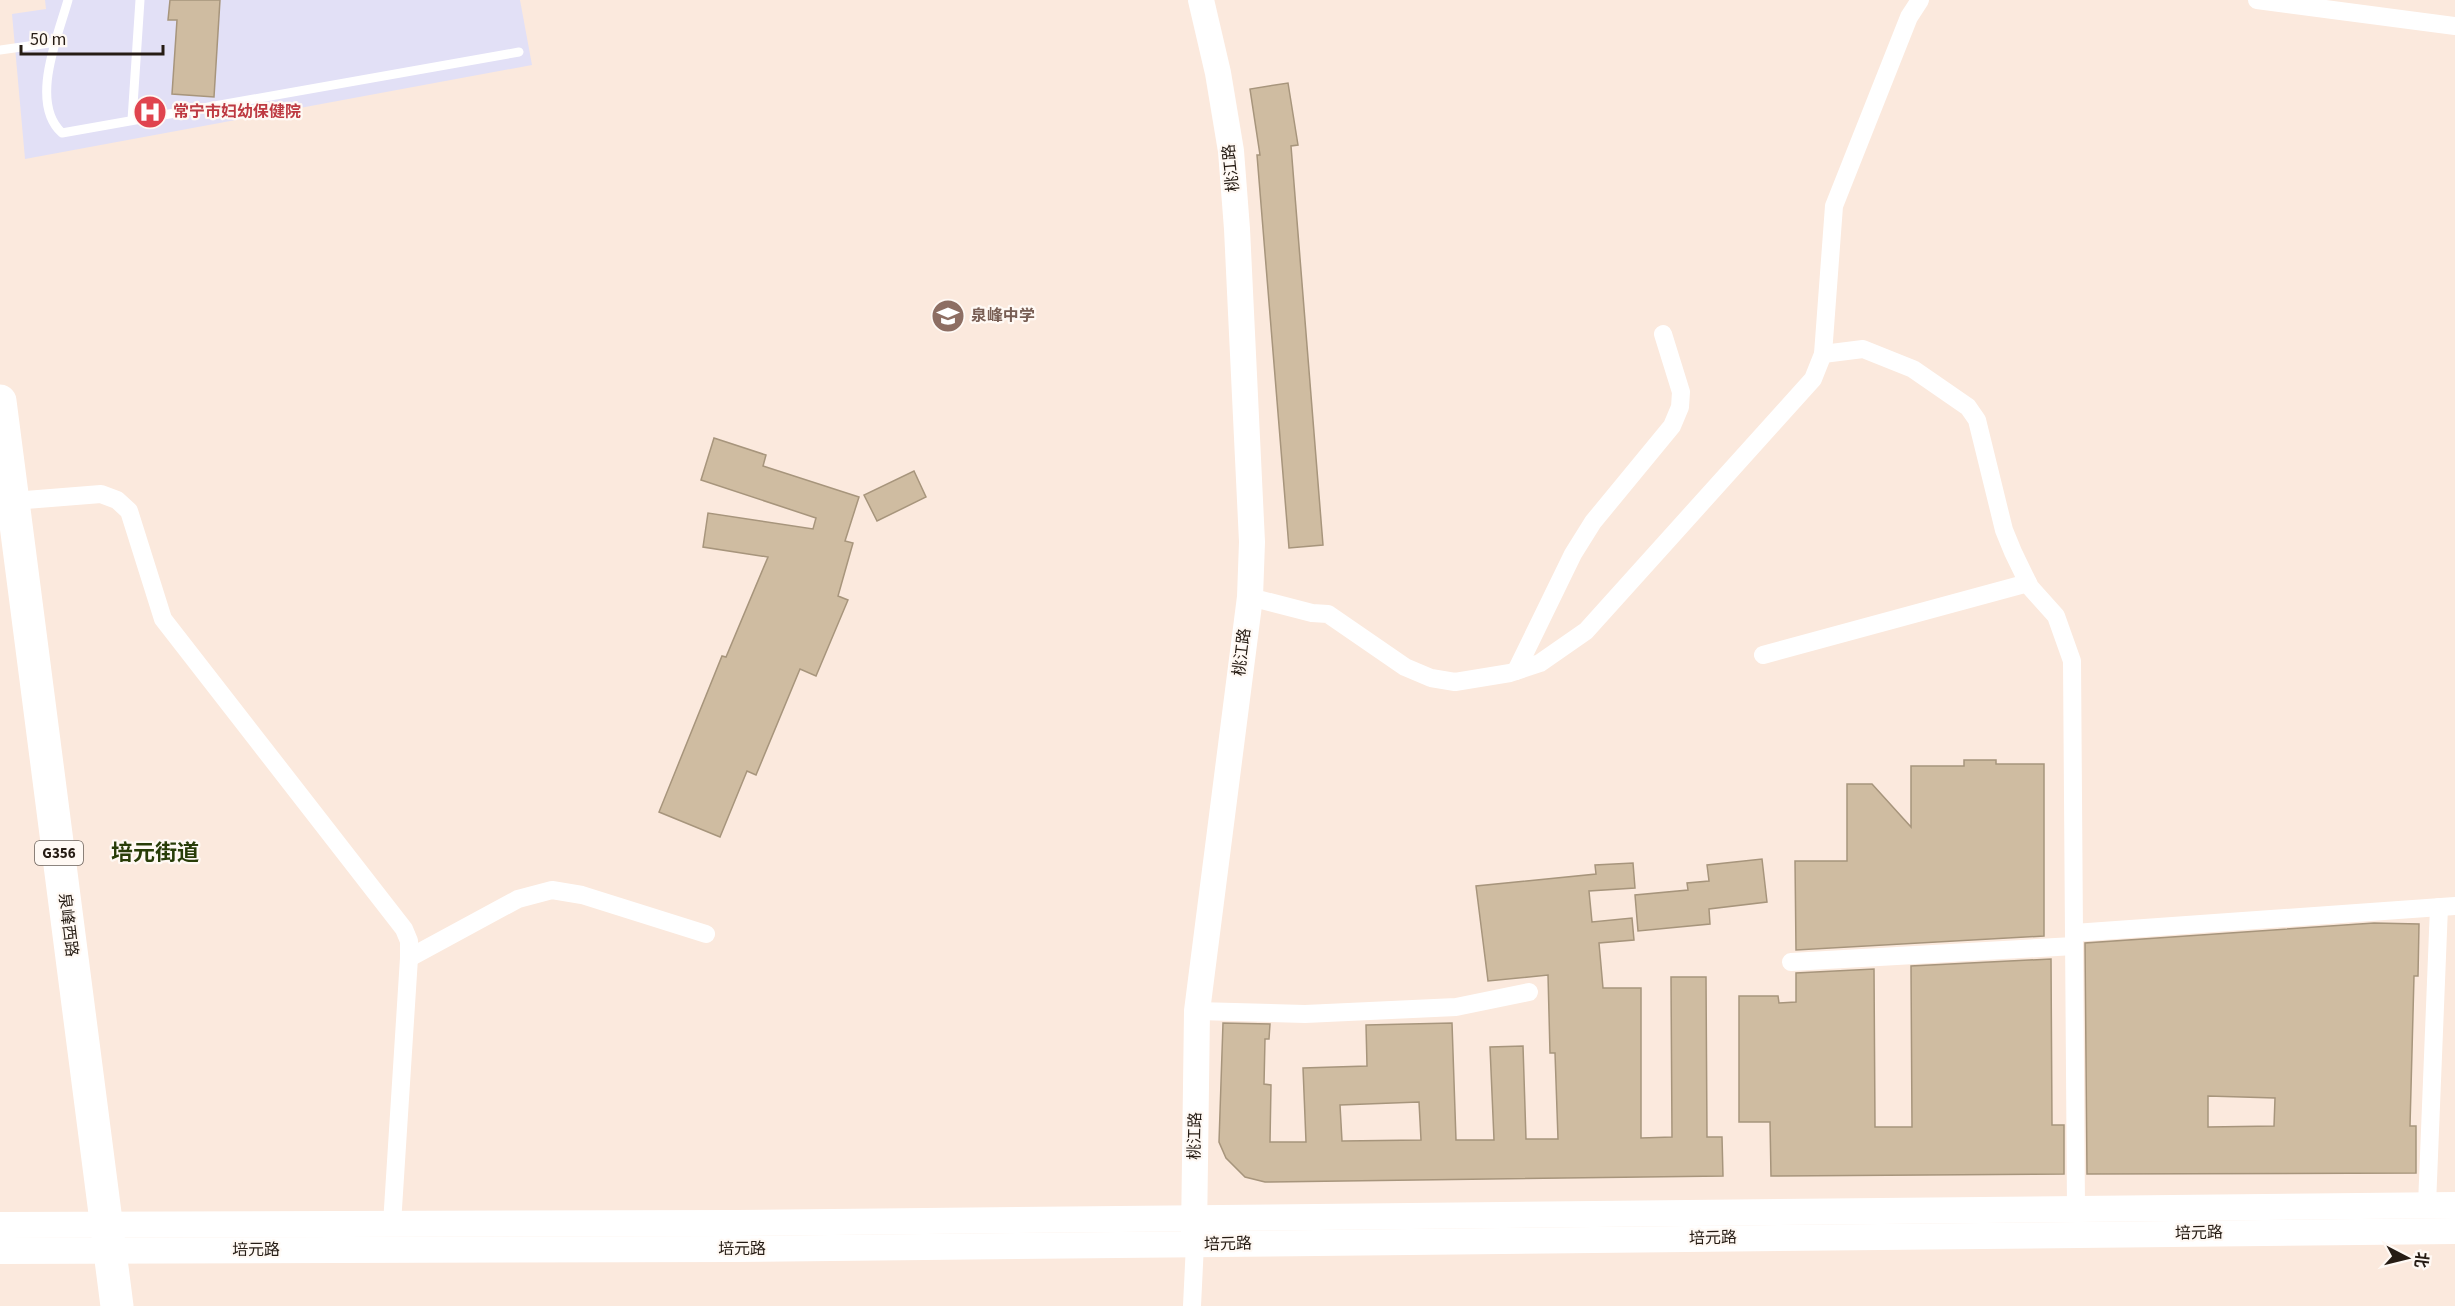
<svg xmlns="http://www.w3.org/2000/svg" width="2455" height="1306" font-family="'Source Sans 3','Noto Sans SC',sans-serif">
  <rect width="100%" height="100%" fill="#fbe9dd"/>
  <path fill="#e2e0f6" d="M 45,0 L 520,0 L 532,65 L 25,159 L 12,14 L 46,9 Z"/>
  <g fill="#cfbca1" stroke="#a7957c" stroke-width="1.5" fill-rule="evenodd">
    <path d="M 170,0 L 220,0 L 214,97 L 172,94 L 177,20 L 168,20 Z"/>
    <path d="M 1288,83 L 1298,145 L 1291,146 L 1323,545 L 1289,548 L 1257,155 L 1260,155 L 1250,89 Z"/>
    <path d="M 714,438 L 766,455 L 763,466 L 859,497 L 845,541 L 853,543 L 838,596 L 848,600 L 816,676 L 800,669 L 756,775 L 747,771 L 720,837 L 659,812 L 722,656 L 726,657 L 768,557 L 703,547 L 708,513 L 813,529 L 816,518 L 701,480 Z"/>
    <path d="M 914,471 L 926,497 L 877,521 L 864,495 Z"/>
    <path d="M 1964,760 L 1996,760 L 1996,764 L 2044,764 L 2044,936 L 1796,950 L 1795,861 L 1847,861 L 1847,784 L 1872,784 L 1911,827 L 1911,766 L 1964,766 Z"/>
    <path d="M 1762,859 L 1767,902 L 1709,909 L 1710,924 L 1638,931 L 1635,895 L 1688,890 L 1687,883 L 1709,881 L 1707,865 Z"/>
    <path d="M 1633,863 L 1635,888 L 1589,891 L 1592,922 L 1632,918 L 1634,940 L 1599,943 L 1603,988 L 1641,988 L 1641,1138 L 1672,1137 L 1671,977 L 1706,977 L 1707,1137 L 1722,1137 L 1723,1176 L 1265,1182 L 1245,1177 L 1226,1158 L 1219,1142 L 1223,1023 L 1270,1024 L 1269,1039 L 1265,1039 L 1264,1084 L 1271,1085 L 1270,1142 L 1306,1142 L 1303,1068 L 1367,1066 L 1366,1025 L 1452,1023 L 1456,1140 L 1494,1140 L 1490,1047 L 1523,1046 L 1526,1139 L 1558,1139 L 1555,1053 L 1550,1053 L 1548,975 L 1488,981 L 1476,886 L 1596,874 L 1595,865 ZM 1419,1102 L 1421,1140 L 1342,1141 L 1340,1105 Z"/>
    <path d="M 2374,923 L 2419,924 L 2418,976 L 2414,976 L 2410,1126 L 2416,1126 L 2416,1173 L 2087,1174 L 2085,943 ZM 2208,1096 L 2275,1098 L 2274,1126 L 2208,1127 Z"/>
    <path d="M 2051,959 L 2052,1125 L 2064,1125 L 2064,1174 L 1771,1176 L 1770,1122 L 1739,1122 L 1739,996 L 1778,996 L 1779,1003 L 1796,1002 L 1796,973 L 1874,969 L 1875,1127 L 1912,1127 L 1911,966 Z"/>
  </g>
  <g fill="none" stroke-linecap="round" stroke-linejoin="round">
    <g stroke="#fff" stroke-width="9">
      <path d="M 68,0 C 58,36 29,103 62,133 L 519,52"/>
      <path d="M 0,50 L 57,42"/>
      <path d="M 132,120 L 140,0"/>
    </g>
    <g stroke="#fff" stroke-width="18">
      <path d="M 2257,0 L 2455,26"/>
      <path d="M 1823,354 L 1863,349 L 1913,369 L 1968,407 L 1977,420 L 2004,530 L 2013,552 L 2030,587 L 2056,616 L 2072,661 L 2076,1208"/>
      <path d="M 13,501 L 101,494 L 117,500 L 129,511 L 163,619 L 404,929 L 409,941 L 409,958 L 392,1224"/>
      <path d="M 1250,597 L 1312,613 L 1328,614 L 1405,667 L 1431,678 L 1455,682 L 1510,673 L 1540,663 L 1586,631 L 1813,379 L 1823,354 L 1834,206 L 1909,17 L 1920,0"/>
      <path d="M 1763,655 L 2028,583"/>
      <path d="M 1516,671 L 1573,554 L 1593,522 L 1672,426 L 1680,407 L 1681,392 L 1663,334"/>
      <path d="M 2074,933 L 2455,906"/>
      <path d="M 409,958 L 518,899 L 552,890 L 582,895 L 706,934"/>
      <path d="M 1791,962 L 2074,946"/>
      <path d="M 1197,1011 L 1305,1014 L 1456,1007 L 1529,992"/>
      <path d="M 2427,1205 L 2439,907"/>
      <path d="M 1192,1306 L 1195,1244"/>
    </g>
    <g stroke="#fff" stroke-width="26">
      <path d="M 0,1225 L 736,1223 L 2455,1205"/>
      <path d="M 1194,1235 L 1197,1011 L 1250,597 L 1252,542 L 1237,229 L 1231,151 L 1218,73 L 1201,0"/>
      <path d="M 0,1251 L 736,1249 L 2455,1231"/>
    </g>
    <path stroke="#fff" stroke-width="33" d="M 0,401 L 117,1306"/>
  </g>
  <defs>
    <g id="hospital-disc" transform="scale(1.725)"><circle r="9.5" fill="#e0444e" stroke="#fff9f4"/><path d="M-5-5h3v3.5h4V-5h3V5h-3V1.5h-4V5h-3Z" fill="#fff"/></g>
    <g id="school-disc" transform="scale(1.725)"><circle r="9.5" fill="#8d6e63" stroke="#fff9f4"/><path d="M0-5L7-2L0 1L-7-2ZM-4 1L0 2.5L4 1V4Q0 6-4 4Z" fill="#fff"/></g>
  </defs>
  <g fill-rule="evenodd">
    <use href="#hospital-disc" x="150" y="112"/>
    <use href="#school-disc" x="948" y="316"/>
  </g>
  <g text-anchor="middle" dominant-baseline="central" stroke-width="4.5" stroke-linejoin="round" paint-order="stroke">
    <rect fill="#fff9f4" stroke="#675e57" stroke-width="1.5" x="35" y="841" width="48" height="24" rx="4.5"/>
    <g font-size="15" font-weight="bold" fill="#261c14">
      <text x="59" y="853">G356</text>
    </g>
    <g font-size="16" font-weight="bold" fill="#be3a42" stroke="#fff9f4" text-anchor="start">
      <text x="173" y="112">常宁市妇幼保健院</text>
    </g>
    <g font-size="16" fill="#261c14" stroke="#fff9f4">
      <text transform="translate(1231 168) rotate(-96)">桃江路</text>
      <text transform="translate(1242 652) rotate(-83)">桃江路</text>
      <text transform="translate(68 925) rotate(83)">泉峰西路</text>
      <text transform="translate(1195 1136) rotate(-89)">桃江路</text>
      <text transform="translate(2199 1233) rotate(-1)">培元路</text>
      <text transform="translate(1713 1238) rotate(-1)">培元路</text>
      <text transform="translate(1228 1244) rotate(-1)">培元路</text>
      <text x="742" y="1249">培元路</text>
      <text x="256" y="1250">培元路</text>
    </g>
    <g font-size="16" font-weight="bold" fill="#785e54" stroke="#fff9f4" text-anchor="start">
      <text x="971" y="316">泉峰中学</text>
    </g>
    <g font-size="22" font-weight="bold" fill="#283d08" stroke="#fff9f4">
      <text x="155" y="853">培元街道</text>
    </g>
  </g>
  <g transform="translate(2407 1258) rotate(97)" stroke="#fff9f4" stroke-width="4.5" paint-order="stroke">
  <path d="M0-4.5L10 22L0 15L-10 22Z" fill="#261c14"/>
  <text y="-9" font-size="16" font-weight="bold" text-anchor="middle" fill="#261c14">北</text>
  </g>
  <path d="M21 45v9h142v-9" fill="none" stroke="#261c14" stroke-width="3"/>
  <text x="30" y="45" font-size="18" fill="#261c14" stroke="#fff9f4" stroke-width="4.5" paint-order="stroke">50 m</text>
</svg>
